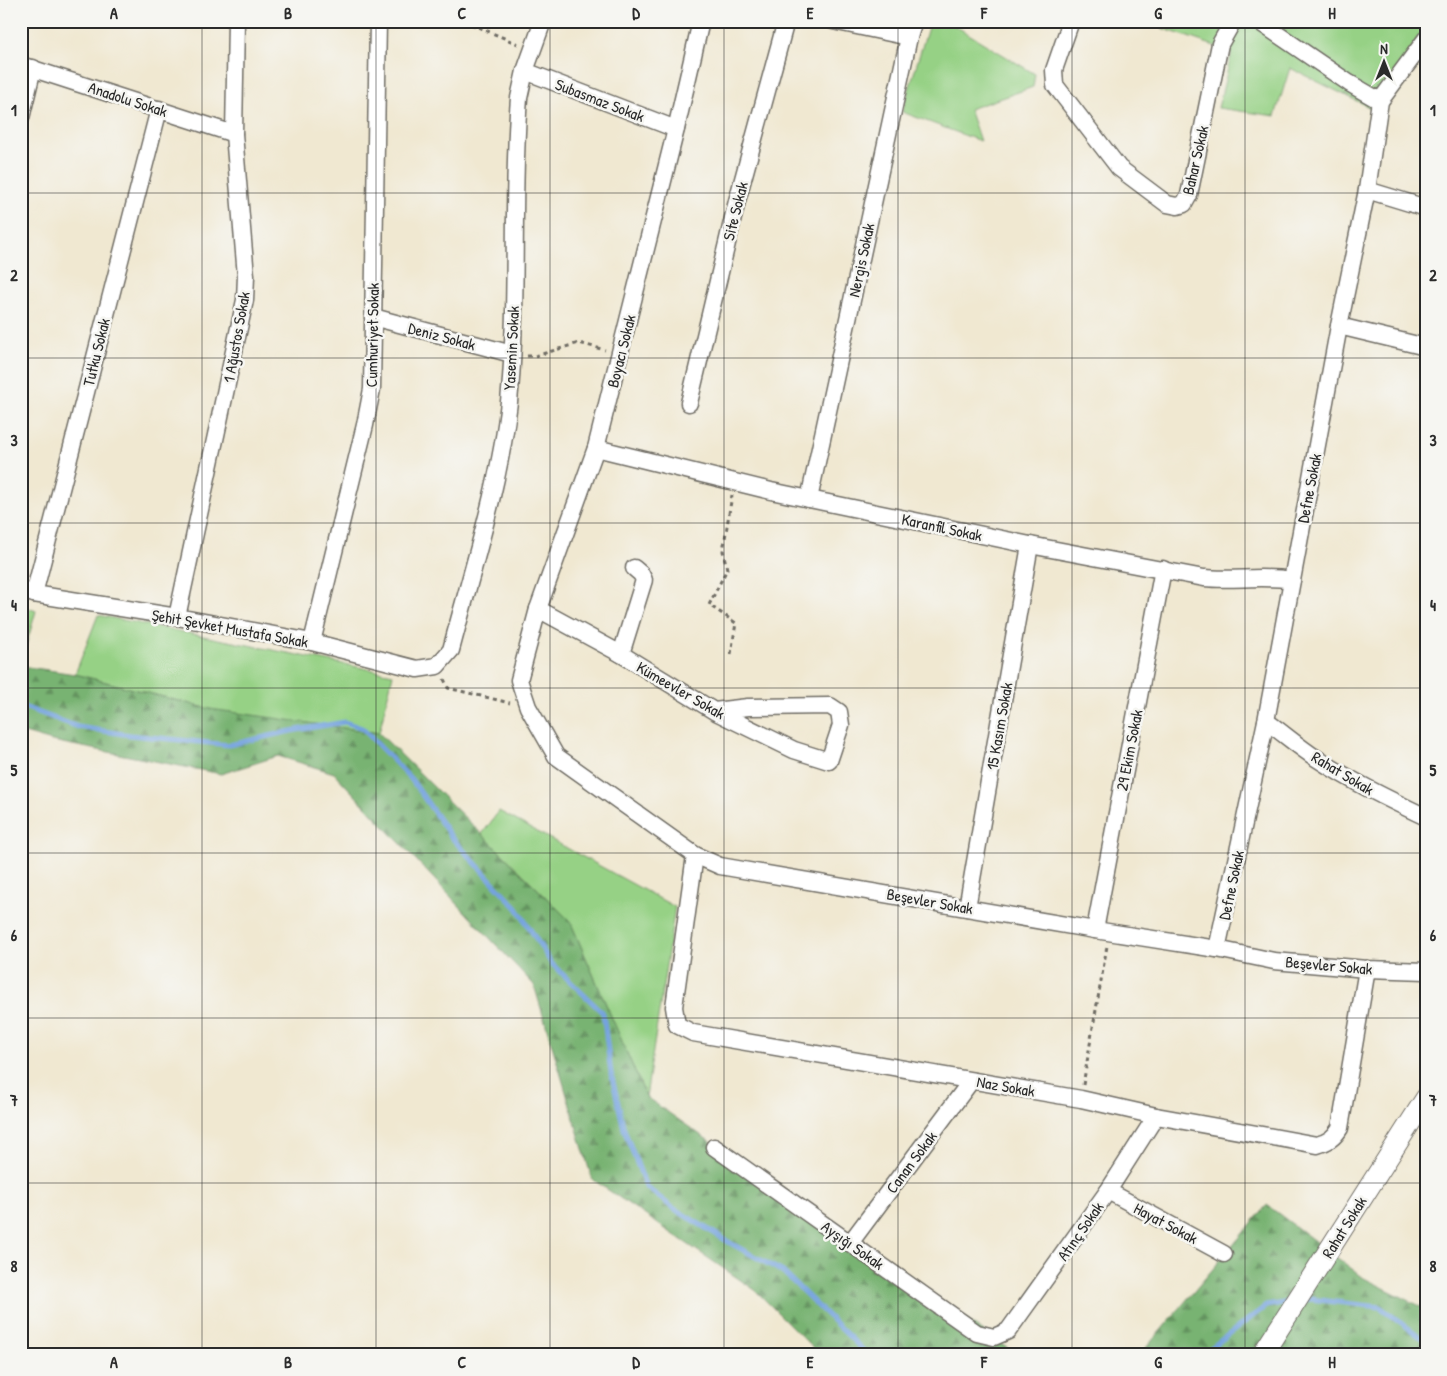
<svg xmlns="http://www.w3.org/2000/svg" width="1447" height="1376" font-family="'Patrick Hand',sans-serif">
  <defs>
    <pattern id="forest-firs" width="22" height="20" patternUnits="userSpaceOnUse" patternTransform="scale(1.25)"><rect width="22" height="20" fill="#78b372"/><path d="M5 1l3.5 6h-7zM16 11l3.5 6h-7z" fill="#63925e"/></pattern>
  </defs>
  <rect width="100%" height="100%" fill="#f6f6f2"/>
  <filter id="ink" filterUnits="userSpaceOnUse"><feTurbulence type="fractalNoise" baseFrequency=".02" numOctaves="2"/><feDisplacementMap in="SourceGraphic" scale="10" xChannelSelector="R" yChannelSelector="G"/><feConvolveMatrix kernelMatrix="1 2 1 2 8 2 1 2 1" color-interpolation-filters="sRGB"/></filter>
  <filter id="wash" filterUnits="userSpaceOnUse"><feTurbulence type="fractalNoise" baseFrequency=".0096" numOctaves="4" result="noise"/><feDisplacementMap in="SourceGraphic" scale="20" xChannelSelector="R" yChannelSelector="G"/><feGaussianBlur stdDeviation="1.12" result="paint"/><feColorMatrix in="noise" values="0 0 0 0 0 0 0 0 0 0 0 0 0 0 0 0 0 1.4 0 .05"/><feComposite in="paint" operator="in"/></filter>
  <g filter="url(#wash)">
    <rect width="100%" height="100%" fill="#f0e8d1"/>
    <g fill="#96d185" stroke="#607e58">
      <path d="M 930,21 L 947,21 L 1035,74 L 1033,87 L 969,109 L 980,141 L 902,112 Z"/>
      <path d="M 1141,21 L 1426,21 L 1426,24 L 1375,110 L 1290,68 L 1275,116 L 1218,108 L 1232,52 Z"/>
      <path d="M 21,605 L 36,611 L 21,663 Z"/>
      <path d="M 98,615 L 393,674 L 379,733 L 213,710 L 75,674 Z"/>
      <path d="M 499,811 L 675,907 L 646,1097 L 570,921 L 482,834 Z"/>
    </g>
    <g fill="url(#forest-firs)" stroke="#526f4e">
      <path d="M 21,666 L 75,674 L 210,709 L 379,733 L 570,921 L 646,1097 L 1017,1355 L 820,1355 L 755,1290 L 592,1179 L 534,985 L 334,773 L 278,756 L 221,774 L 52,741 L 21,732 Z"/>
      <path d="M 1267,1205 L 1364,1278 L 1426,1309 L 1426,1355 L 1140,1355 Z"/>
    </g>
    <g fill="none" stroke-linecap="round" stroke-linejoin="round">
      <g stroke="#74a3de" stroke-width="5">
        <path d="M 21,706 L 78,727 L 130,735 L 229,745 L 291,731 L 345,722 L 362,728 L 411,779 L 452,838 L 517,908 L 551,963 L 603,1013 L 611,1073 L 624,1129 L 646,1187 L 673,1208 L 732,1244 L 783,1272 L 868,1355"/>
        <path d="M 1303,1300 L 1310,1299 L 1380,1307 L 1426,1341"/>
        <path d="M 1205,1355 L 1212,1347 L 1266,1306 L 1289,1302"/>
      </g>
    </g>
  </g>
  <g filter="url(#ink)">
    <g fill="none" stroke-linecap="round" stroke-linejoin="round">
      <g stroke="#706d65" stroke-width="19">
        <g id="minor">
          <path d="M 701,21 L 676,129 L 596,448 L 538,609 L 519,680 L 528,707 L 556,756 L 695,855 L 720,866 L 1095,930 L 1217,949 L 1274,961 L 1367,969 L 1426,971"/>
          <path d="M 833,21 L 909,37"/>
          <path d="M 1071,21 L 1054,70 L 1055,85 L 1119,168 L 1167,204 L 1177,206 L 1184,204 L 1189,195 L 1220,44 L 1233,21"/>
          <path d="M 1258,21 L 1349,83 L 1380,101"/>
          <path d="M 21,65 L 234,134"/>
          <path d="M 525,71 L 676,129"/>
          <path d="M 21,118 L 33,68"/>
          <path d="M 1367,190 L 1426,208"/>
          <path d="M 373,317 L 512,354"/>
          <path d="M 1339,326 L 1426,347"/>
          <path d="M 689,403 L 737,201 L 786,21"/>
          <path d="M 596,448 L 771,491 L 1030,545 L 1204,578 C 1234,581 1262,575 1292,580"/>
          <path d="M 809,499 L 909,37 L 914,21"/>
          <path d="M 21,590 L 34,594 L 177,617 L 312,642 L 417,669 L 437,666 L 451,650 C 472,570 500,483 509,402 C 519,301 511,199 519,98 L 525,71 L 543,21"/>
          <path d="M 34,594 L 159,109"/>
          <path d="M 538,609 L 621,654 L 714,711 L 794,750 L 829,761 L 841,725 L 839,712 L 830,706 L 748,707 L 714,711"/>
          <path d="M 177,617 L 245,300 L 246,276 L 234,134 L 236,21"/>
          <path d="M 312,642 L 365,425 L 372,389 L 378,21"/>
          <path d="M 621,654 L 644,580 L 641,574 L 634,568"/>
          <path d="M 1266,721 C 1283,733 1299,747 1316,758 C 1351,781 1388,799 1426,817"/>
          <path d="M 695,855 L 674,1007 L 677,1025 L 693,1033 L 1081,1099 L 1156,1116 L 1317,1145 C 1328,1142 1334,1138 1340,1128 L 1367,969"/>
          <path d="M 967,908 L 1030,545"/>
          <path d="M 1095,930 L 1163,569"/>
          <path d="M 1217,949 L 1266,721 L 1339,326 L 1367,190 L 1380,101 L 1426,39"/>
          <path d="M 714,1147 L 977,1333 L 994,1337 L 1008,1331 L 1108,1191 L 1156,1116"/>
          <path d="M 1108,1191 L 1224,1254"/>
          <path d="M 850,1243 L 971,1081"/>
        </g>
      </g>
      <g stroke="#706d65" stroke-width="22">
        <path id="tertiary" d="M 1262,1355 L 1426,1098"/>
      </g>
      <g stroke="#706d65" stroke-width="3" stroke-dasharray="4 4" stroke-linecap="butt">
        <path d="M 464,21 L 518,44"/>
        <path d="M 527,356 L 535,356 L 579,343 L 605,350"/>
        <path d="M 731,654 L 736,623 L 709,605 L 727,569 L 723,551 L 732,495"/>
        <path d="M 444,679 L 448,688 L 510,703"/>
        <path d="M 1083,1085 L 1107,946"/>
      </g>
      <use href="#minor" stroke="#fff" stroke-width="16"/>
      <use href="#tertiary" stroke="#fff" stroke-width="20"/>
    </g>
  </g>
  <path fill="none" stroke="#2b2b2b" stroke-width="1" stroke-opacity="0.55" d="M 202,21 L 202,1355M 376,21 L 376,1355M 550,21 L 550,1355M 724,21 L 724,1355M 898,21 L 898,1355M 1072,21 L 1072,1355M 1245,21 L 1245,1355M 21,193 L 1426,193M 21,358 L 1426,358M 21,523 L 1426,523M 21,688 L 1426,688M 21,853 L 1426,853M 21,1018 L 1426,1018M 21,1183 L 1426,1183"/>
  <g text-anchor="middle" dominant-baseline="central" stroke-width="5" stroke-linejoin="round" paint-order="stroke">
    <g font-size="16" fill="#2b2b2b" stroke="#f6f6f2">
      <text transform="translate(128 99) rotate(18)">Anadolu Sokak</text>
      <text transform="translate(600 100) rotate(21)">Subasmaz Sokak</text>
      <text transform="translate(1195 160) rotate(-77)">Bahar Sokak</text>
      <text transform="translate(735 211) rotate(-76)">Site Sokak</text>
      <text transform="translate(861 260) rotate(-78)">Nergis Sokak</text>
      <text transform="translate(372 335) rotate(-89)">Cumhuriyet Sokak</text>
      <text transform="translate(442 336) rotate(15)">Deniz Sokak</text>
      <text transform="translate(236 337) rotate(-80)">1 Ağustos Sokak</text>
      <text transform="translate(511 348) rotate(-87)">Yasemin Sokak</text>
      <text transform="translate(621 351) rotate(-76)">Boyacı Sokak</text>
      <text transform="translate(96 352) rotate(-76)">Tutku Sokak</text>
      <text transform="translate(1309 488) rotate(-79)">Defne Sokak</text>
      <text transform="translate(942 527) rotate(12)">Karanfil Sokak</text>
      <text transform="translate(230 628) rotate(10)">Şehit Şevket Mustafa Sokak</text>
      <text transform="translate(681 690) rotate(30)">Kümeevler Sokak</text>
      <text transform="translate(999 726) rotate(-80)">15 Kasım Sokak</text>
      <text transform="translate(1129 750) rotate(-79)">29 Ekim Sokak</text>
      <text transform="translate(1343 773) rotate(31)">Rahat Sokak</text>
      <text transform="translate(1231 885) rotate(-78)">Defne Sokak</text>
      <text transform="translate(930 901) rotate(10)">Beşevler Sokak</text>
      <text transform="translate(1329 965) rotate(5)">Beşevler Sokak</text>
      <text transform="translate(1006 1086) rotate(10)">Naz Sokak</text>
      <text transform="translate(911 1162) rotate(-53)">Canan Sokak</text>
      <text transform="translate(1166 1223) rotate(28)">Hayat Sokak</text>
      <text transform="translate(1344 1227) rotate(-58)">Rahat Sokak</text>
      <text transform="translate(1080 1231) rotate(-55)">Atınç Sokak</text>
      <text transform="translate(853 1245) rotate(35)">Ayşığı Sokak</text>
    </g>
  </g>
  <rect width="1447" height="1376" fill="none" stroke="#f6f6f2" stroke-width="55"/>
  <g transform="translate(1384 62)" stroke="#f6f6f2" stroke-width="4" paint-order="stroke">
  <path d="M0-4L9 19L0 12L-9 19Z" fill="#2b2b2b"/>
  <text y="-8" font-size="14" font-weight="bold" text-anchor="middle" fill="#2b2b2b">N</text>
  </g>
  <rect x="28" y="28" width="1392" height="1320" fill="none" stroke="#2b2b2b" stroke-width="2"/>
  <g font-size="16" text-anchor="middle" font-weight="bold" fill="#2b2b2b">
    <text x="114" y="19">A</text>
    <text x="288" y="19">B</text>
    <text x="462" y="19">C</text>
    <text x="636" y="19">D</text>
    <text x="810" y="19">E</text>
    <text x="984" y="19">F</text>
    <text x="1158" y="19">G</text>
    <text x="1332" y="19">H</text>
    <text x="14" y="116">1</text>
    <text x="1433" y="116">1</text>
    <text x="14" y="281">2</text>
    <text x="1433" y="281">2</text>
    <text x="14" y="446">3</text>
    <text x="1433" y="446">3</text>
    <text x="14" y="611">4</text>
    <text x="1433" y="611">4</text>
    <text x="14" y="776">5</text>
    <text x="1433" y="776">5</text>
    <text x="14" y="941">6</text>
    <text x="1433" y="941">6</text>
    <text x="14" y="1106">7</text>
    <text x="1433" y="1106">7</text>
    <text x="14" y="1272">8</text>
    <text x="1433" y="1272">8</text>
    <text x="114" y="1368">A</text>
    <text x="288" y="1368">B</text>
    <text x="462" y="1368">C</text>
    <text x="636" y="1368">D</text>
    <text x="810" y="1368">E</text>
    <text x="984" y="1368">F</text>
    <text x="1158" y="1368">G</text>
    <text x="1332" y="1368">H</text>
  </g>
</svg>
